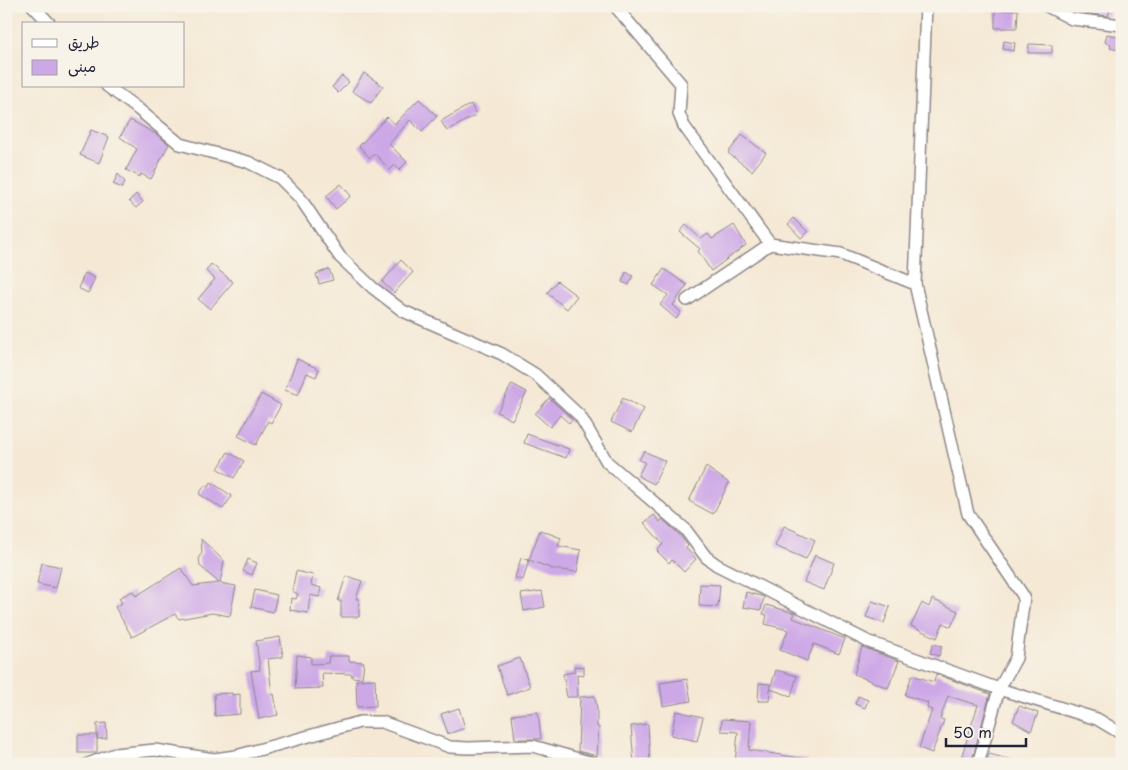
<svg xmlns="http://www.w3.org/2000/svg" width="1128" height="770" font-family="'Playpen Sans','Playpen Sans Arabic',sans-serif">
  <rect width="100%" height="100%" fill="#f7f3e8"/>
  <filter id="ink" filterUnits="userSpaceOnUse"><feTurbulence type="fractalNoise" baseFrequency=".02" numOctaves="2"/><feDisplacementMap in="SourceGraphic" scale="10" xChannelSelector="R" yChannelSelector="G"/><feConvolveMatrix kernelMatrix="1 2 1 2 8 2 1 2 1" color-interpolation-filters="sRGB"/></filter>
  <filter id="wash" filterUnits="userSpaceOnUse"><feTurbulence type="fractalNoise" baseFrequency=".0096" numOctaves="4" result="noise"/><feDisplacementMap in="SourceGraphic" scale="20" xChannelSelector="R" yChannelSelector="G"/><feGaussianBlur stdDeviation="1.12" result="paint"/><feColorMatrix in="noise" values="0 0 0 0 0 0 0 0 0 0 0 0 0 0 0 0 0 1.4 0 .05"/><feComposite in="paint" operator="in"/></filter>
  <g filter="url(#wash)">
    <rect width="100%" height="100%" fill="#f5e9d5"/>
    <g id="blocks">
      <g fill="#cda8e7">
        <path d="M 1092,6 L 1111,6 L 1108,16 L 1089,14 Z"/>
        <path d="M 995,10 L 1018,10 L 1017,28 L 995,28 Z"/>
        <path d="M 1107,34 L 1122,38 L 1122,51 L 1110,48 L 1111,44 L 1105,42 Z"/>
        <path d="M 1004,41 L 1015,43 L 1014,51 L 1003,49 Z"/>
        <path d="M 1029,44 L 1052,45 L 1052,53 L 1028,53 Z"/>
        <path d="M 364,73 L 383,86 L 371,103 L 352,91 Z"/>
        <path d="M 342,76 L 349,82 L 338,93 L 332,87 Z"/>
        <path d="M 419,99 L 437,116 L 422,132 L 410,120 L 389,144 L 407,162 L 399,170 L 395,165 L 390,170 L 375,154 L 370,158 L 359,146 L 387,117 L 395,124 Z"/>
        <path d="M 471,104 L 476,115 L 447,131 L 441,121 Z"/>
        <path d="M 130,120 L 156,134 L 169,144 L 151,179 L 141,174 L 140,177 L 126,170 L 137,149 L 120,137 Z"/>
        <path d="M 91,130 L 109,137 L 99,163 L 80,155 Z"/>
        <path d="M 742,135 L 766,153 L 752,171 L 728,153 Z"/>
        <path d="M 118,174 L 125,182 L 122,188 L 113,184 Z"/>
        <path d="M 341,184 L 351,196 L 336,209 L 326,196 Z"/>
        <path d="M 136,194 L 143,202 L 136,208 L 129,201 Z"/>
        <path d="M 794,218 L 808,232 L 801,238 L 788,224 Z"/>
        <path d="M 686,225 L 701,239 L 708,234 L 712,239 L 734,225 L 746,245 L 711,271 L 698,251 L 700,249 L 680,232 Z"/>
        <path d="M 401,260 L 413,272 L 394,293 L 382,282 Z"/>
        <path d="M 211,264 L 233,282 L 210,309 L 198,299 L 215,279 L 206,271 Z"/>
        <path d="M 329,269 L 333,280 L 319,284 L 316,274 Z"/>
        <path d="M 664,269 L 687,285 L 673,305 L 681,312 L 676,319 L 660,305 L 668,295 L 653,285 Z"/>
        <path d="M 626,272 L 633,276 L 629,285 L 622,282 Z"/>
        <path d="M 85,273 L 95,278 L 88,293 L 78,288 Z"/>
        <path d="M 557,281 L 577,296 L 567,309 L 547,293 Z"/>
        <path d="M 297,359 L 319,369 L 316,377 L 307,373 L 298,395 L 285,390 Z"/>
        <path d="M 512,384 L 527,392 L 512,420 L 497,412 Z"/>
        <path d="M 261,394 L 281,405 L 271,423 L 268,421 L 256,445 L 238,436 Z"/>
        <path d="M 549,398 L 572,419 L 569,423 L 560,415 L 550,427 L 535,414 Z"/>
        <path d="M 623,398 L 644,409 L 632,432 L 611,422 Z"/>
        <path d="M 527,434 L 569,449 L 566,458 L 524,443 Z"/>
        <path d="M 644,451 L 665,461 L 654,484 L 638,476 L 645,462 L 639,460 Z"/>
        <path d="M 228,452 L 244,461 L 234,478 L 218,469 Z"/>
        <path d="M 706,467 L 729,483 L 713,514 L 689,501 Z"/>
        <path d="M 211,482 L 232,496 L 223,509 L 199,494 L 205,485 L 208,487 Z"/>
        <path d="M 654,515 L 660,522 L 662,519 L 679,534 L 688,546 L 686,548 L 696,559 L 684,572 L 672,560 L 669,563 L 657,551 L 663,544 L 644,523 Z"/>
        <path d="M 784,526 L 815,540 L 806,559 L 775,546 Z"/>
        <path d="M 540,530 L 561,538 L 558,546 L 581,550 L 577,572 L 553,569 L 529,560 Z"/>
        <path d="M 201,539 L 224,561 L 220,583 L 236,586 L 230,616 L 212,613 L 179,619 L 175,614 L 132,637 L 115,607 L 122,603 L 119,598 L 133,591 L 136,596 L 181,568 L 193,586 L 219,583 L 200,566 L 199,557 L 202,553 Z"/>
        <path d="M 815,555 L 834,563 L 824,590 L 804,582 Z"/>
        <path d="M 521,558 L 529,560 L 523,580 L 515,578 Z"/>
        <path d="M 248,559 L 257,563 L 252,575 L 243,571 Z"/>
        <path d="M 42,563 L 61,567 L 56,588 L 37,584 Z"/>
        <path d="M 296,571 L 313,575 L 311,585 L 321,588 L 319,597 L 310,595 L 308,613 L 290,610 L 291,598 L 296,599 L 298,594 L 292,591 Z"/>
        <path d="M 346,576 L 362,581 L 356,599 L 359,599 L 359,617 L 341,617 L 341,601 L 338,601 Z"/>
        <path d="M 700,584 L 720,585 L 718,607 L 699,606 Z"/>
        <path d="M 255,590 L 277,595 L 273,612 L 251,607 Z"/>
        <path d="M 542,591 L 545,607 L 524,611 L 521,594 Z"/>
        <path d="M 746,592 L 764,597 L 761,610 L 743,607 Z"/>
        <path d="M 932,599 L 958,611 L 951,627 L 943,623 L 937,638 L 911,626 L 922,603 L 929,607 Z"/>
        <path d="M 872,601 L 890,607 L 884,623 L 866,617 Z"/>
        <path d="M 766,605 L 795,613 L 793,618 L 845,639 L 839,654 L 814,644 L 807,661 L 780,650 L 788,630 L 765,624 L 767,615 L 763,614 Z"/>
        <path d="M 280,637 L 283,657 L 268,659 L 272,695 L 274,694 L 278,715 L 259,719 L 251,671 L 260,670 L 256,641 Z"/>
        <path d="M 933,644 L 942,646 L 939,656 L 930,653 Z"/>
        <path d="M 862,647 L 899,661 L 888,688 L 854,674 Z"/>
        <path d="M 297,655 L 311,657 L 311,664 L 328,663 L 329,656 L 349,656 L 349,661 L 364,662 L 362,678 L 352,677 L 352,674 L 322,673 L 323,688 L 295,689 Z"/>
        <path d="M 520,658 L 530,687 L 507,695 L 497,666 Z"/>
        <path d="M 574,666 L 584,667 L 584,675 L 577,674 L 578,697 L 567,697 L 563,674 L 574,672 Z"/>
        <path d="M 776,670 L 797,676 L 791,696 L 770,689 L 769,701 L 758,701 L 759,683 L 770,684 L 770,689 Z"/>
        <path d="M 936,674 L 990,694 L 971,764 L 959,764 L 978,705 L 961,700 L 948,696 L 940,719 L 944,720 L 932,753 L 919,748 L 932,710 L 927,708 L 928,703 L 905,695 L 912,675 L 934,682 Z"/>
        <path d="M 375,679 L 376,706 L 357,707 L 356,680 Z"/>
        <path d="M 687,679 L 691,701 L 663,706 L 660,683 Z"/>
        <path d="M 232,693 L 232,695 L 240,694 L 240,714 L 215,716 L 214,694 Z"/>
        <path d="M 595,696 L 597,709 L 597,727 L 599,727 L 597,756 L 578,751 L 580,697 Z"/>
        <path d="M 858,696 L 868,700 L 865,708 L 855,704 Z"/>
        <path d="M 1019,706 L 1038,713 L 1031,731 L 1013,721 Z"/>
        <path d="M 459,708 L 465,728 L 448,734 L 441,714 Z"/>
        <path d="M 676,711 L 703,717 L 697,741 L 671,735 Z"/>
        <path d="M 538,712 L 541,739 L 515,739 L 512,715 Z"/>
        <path d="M 722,719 L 751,721 L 749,750 L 807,759 L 807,764 L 735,764 L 738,732 L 721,731 Z"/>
        <path d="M 106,723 L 107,738 L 97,739 L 97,724 Z"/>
        <path d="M 648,724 L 650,764 L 634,764 L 631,726 Z"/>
        <rect x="78" y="735" width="19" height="18"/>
        <path d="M 989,754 L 1016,761 L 1016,764 L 986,764 Z"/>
      </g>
    </g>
  </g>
  <g filter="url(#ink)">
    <use href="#blocks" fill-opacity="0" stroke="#8c8688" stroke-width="1"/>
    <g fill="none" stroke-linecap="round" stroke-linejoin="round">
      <g stroke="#8c8688" stroke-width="14">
        <g id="minor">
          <path d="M 33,6 L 50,24"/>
          <path d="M 615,6 L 681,84 L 679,114 L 684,126 L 770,244"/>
          <path d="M 926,6 L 915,284 L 968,514 L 1024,597 L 1016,658 L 999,689 L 1097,719 L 1122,734"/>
          <path d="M 1047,6 L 1072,19 L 1122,25"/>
          <path d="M 107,86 L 138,109 L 180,144 L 248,162 L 280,178 L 300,198 L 340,257 L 373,288 L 403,311 L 502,354 L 536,375 L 580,416 L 607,462 L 685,529 L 706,557 L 717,565 L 869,642 L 999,689 L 978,764"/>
          <path d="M 687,300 L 770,244 L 841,254 L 915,284"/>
          <path d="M 88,764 L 115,754 L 155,750 L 214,759 L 236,756 L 360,722 L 382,722 L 450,747 L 468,748 L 533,746 L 596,764"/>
        </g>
      </g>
      <use href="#minor" stroke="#fff" stroke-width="11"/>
    </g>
  </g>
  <rect width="1128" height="770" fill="none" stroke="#f7f3e8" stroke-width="25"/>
  <rect x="22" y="22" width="162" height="65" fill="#f7f3e8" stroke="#a29fa3"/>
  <rect x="32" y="39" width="25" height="8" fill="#ffffff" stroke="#a29fa3"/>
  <text x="68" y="48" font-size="15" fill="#22223b">طريق</text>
  <rect x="32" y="60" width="25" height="15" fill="#cda8e7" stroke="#a29fa3"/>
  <text x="68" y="72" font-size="15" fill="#22223b">مبنى</text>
  <path d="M946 738v8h80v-8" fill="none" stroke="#22223b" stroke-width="2.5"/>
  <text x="953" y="738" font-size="15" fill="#22223b" stroke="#f7f3e8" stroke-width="4" paint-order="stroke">50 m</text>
</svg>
